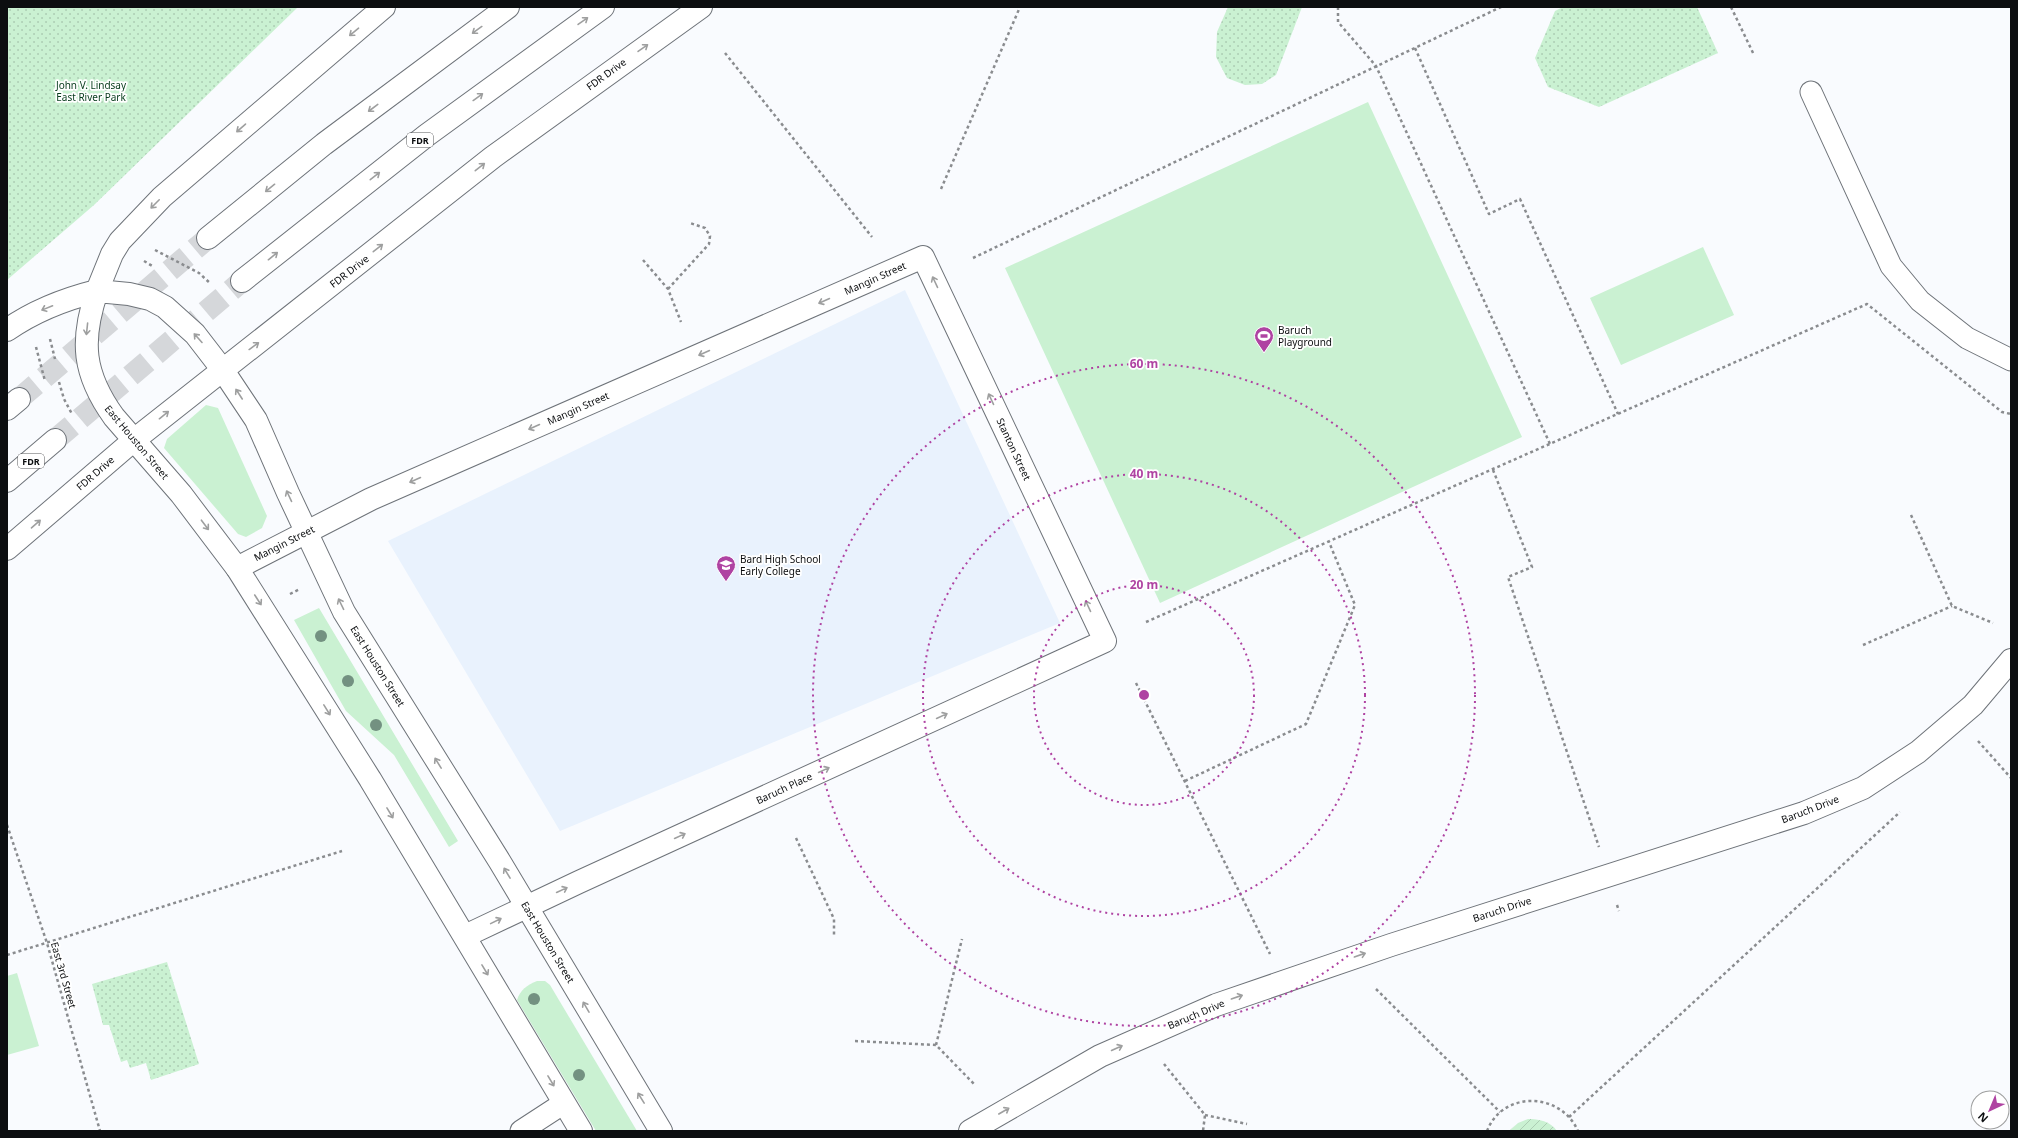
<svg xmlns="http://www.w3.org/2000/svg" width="2018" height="1138" font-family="'Noto Sans',sans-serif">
  <defs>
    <pattern id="park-dots" width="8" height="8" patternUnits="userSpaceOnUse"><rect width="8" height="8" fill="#caf1d2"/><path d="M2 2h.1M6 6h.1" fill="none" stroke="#accdb3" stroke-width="1.8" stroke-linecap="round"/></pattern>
    <pattern id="garden-furrows" width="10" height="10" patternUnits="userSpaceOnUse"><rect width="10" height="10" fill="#caf1d2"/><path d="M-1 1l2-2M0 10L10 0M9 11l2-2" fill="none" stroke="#accdb3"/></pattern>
  </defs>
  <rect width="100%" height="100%" fill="#f9fbfe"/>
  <path fill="#e9f2fd" d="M 905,290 L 1060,623 L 560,831 L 388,541 Z"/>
  <g fill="#caf1d2">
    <path d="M 1368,102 L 1522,437 L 1160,603 L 1005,268 Z"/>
    <path d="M 1703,247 L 1734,315 L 1621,365 L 1590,298 Z"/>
    <path d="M 206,405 L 218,408 L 267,516 L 262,528 L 246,537 L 238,534 L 164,448 L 167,439 Z"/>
    <path d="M 319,608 L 458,841 L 449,847 L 394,755 L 346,711 L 294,620 Z"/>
    <path d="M 17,973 L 39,1046 L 7,1055 L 7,976 Z"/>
    <path d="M 537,981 L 545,981 L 550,985 L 637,1131 L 596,1131 L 517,1000 C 520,990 527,985 537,981 Z"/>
  </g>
  <g fill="url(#park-dots)">
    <path d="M 7,7 L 298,7 L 94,205 L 7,280 Z"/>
    <path d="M 1228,7 L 1302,7 L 1276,75 L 1262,84 L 1245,85 L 1227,78 L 1216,57 L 1217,32 Z"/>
    <path d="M 1563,7 L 1697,7 L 1718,53 L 1599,107 L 1548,87 L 1535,58 L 1555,11 Z"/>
    <path d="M 167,962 L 199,1064 L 151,1080 L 146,1063 L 130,1068 L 127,1060 L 121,1062 L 109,1025 L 103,1025 L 92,984 Z"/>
  </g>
  <path fill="url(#garden-furrows)" d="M 1528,1119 C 1539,1119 1550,1121 1557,1131 L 1509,1131 L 1518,1123 Z"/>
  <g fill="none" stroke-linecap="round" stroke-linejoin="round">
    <g stroke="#d5d7da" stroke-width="22" stroke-dasharray="22 11" stroke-linecap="butt">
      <path d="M 19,399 L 208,238"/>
      <path d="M 55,440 L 242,281"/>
    </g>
    <g stroke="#6e7379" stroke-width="23">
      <g id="service">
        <path d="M 1811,92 L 1891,266 L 1920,301 L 1967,338 L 2011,360"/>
        <path d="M 521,1131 L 564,1103"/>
      </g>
    </g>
    <g stroke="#6e7379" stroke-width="24">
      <g id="minor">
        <path d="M 237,568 L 371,499 L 923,257 L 1105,641 L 579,882 L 465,936"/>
        <path d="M 970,1131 L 1100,1056 L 1216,1005 L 1391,945 L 1804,813 L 1863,788 L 1918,752 L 1973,705 L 2011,660"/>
      </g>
    </g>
    <g stroke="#6e7379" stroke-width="24">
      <g id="primary">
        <path d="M 7,549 L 134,440 L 493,157 L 701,7"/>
        <path d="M 581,1131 L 370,779 L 237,568 L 181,494 L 114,417 C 83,374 80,341 97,291 L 129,294 L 150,299 L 165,307 L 195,334 L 222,369 L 256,420 L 288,493 L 344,612 L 500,862 L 661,1131"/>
      </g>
    </g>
    <g stroke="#6e7379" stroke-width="24">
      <g id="motorway">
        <path d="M 208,238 L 324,144 L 508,7"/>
        <path d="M 242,281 L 427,135 L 603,7"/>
        <path d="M 7,330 C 34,311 65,299 97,291 L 112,254 L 120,241 L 162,197 L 384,7"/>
        <path d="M 7,409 L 19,399"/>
        <path d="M 7,481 L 55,440"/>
      </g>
    </g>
    <g stroke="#8a8c8f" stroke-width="2.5" stroke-dasharray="3 3" stroke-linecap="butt">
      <path d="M 1338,7 L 1338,22 L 1376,66 L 1550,444"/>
      <path d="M 1731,7 L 1754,55"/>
      <path d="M 1415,48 L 1489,214 L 1520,199 L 1618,414"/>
      <path d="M 725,53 L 872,237"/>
      <path d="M 941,189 L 1020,7"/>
      <path d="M 155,250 L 199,273 L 211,284"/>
      <path d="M 973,258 L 1501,7"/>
      <path d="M 643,260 L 668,289 L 681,322"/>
      <path d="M 144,261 L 154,267"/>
      <path d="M 668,289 L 709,244 L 710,236 L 705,228 L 690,223"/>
      <path d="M 50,339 L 55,359"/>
      <path d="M 36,347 L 45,381"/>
      <path d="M 59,382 L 64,399 L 72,414"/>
      <path d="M 1493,470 L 1532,567 L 1508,577 L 1599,847"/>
      <path d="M 1911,515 L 1952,606 L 1993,623"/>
      <path d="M 290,594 L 300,589"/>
      <path d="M 1146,622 L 1867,304 L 2002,412 L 2011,414"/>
      <path d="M 1863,645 L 1952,606"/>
      <path d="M 1136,683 L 1270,954"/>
      <path d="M 1978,741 L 2011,778"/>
      <path d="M 1185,781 L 1306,724 L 1355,605 L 1329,542"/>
      <path d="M 7,825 L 47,943 L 100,1131"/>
      <path d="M 796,838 L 834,919 L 834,937"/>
      <path d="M 1617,905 L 1619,911"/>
      <path d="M 7,955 L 342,851"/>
      <path d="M 1376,989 L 1500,1112"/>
      <path d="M 855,1041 L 936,1045 L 975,1085"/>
      <path d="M 936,1045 L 962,939"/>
      <path d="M 1164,1064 L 1205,1115 L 1203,1131"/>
      <path d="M 1205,1115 L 1247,1124"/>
      <path d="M 1569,1117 L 1900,812"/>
      <path d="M 1487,1131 C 1503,1090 1561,1092 1578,1131"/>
    </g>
    <use href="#service" stroke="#fff" stroke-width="21"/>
    <use href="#minor" stroke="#fff" stroke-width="22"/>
    <use href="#primary" stroke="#fff" stroke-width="22"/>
    <use href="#motorway" stroke="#fff" stroke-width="22"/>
  </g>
  <g fill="#739181">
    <circle cx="321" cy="636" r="6"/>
    <circle cx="348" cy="681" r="6"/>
    <circle cx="376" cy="725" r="6"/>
    <circle cx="534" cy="999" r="6"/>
    <circle cx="579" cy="1075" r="6"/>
  </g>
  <defs><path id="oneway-shaft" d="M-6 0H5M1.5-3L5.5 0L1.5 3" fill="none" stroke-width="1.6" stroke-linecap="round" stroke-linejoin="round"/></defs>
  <g stroke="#9e9f9f">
    <use href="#oneway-shaft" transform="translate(583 21) rotate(-35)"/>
    <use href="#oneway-shaft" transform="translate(477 30) rotate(144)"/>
    <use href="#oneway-shaft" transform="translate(354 32) rotate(140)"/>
    <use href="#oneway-shaft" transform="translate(643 48) rotate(-35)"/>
    <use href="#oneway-shaft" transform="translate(478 97) rotate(-36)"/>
    <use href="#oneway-shaft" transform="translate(373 108) rotate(143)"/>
    <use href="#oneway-shaft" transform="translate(241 128) rotate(139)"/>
    <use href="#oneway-shaft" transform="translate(480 167) rotate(-38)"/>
    <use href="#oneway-shaft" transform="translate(375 176) rotate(-38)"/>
    <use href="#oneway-shaft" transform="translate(270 188) rotate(141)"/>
    <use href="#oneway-shaft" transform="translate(155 204) rotate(135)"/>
    <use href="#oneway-shaft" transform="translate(378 248) rotate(-38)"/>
    <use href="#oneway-shaft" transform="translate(273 256) rotate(-39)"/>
    <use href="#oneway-shaft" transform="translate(935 282) rotate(-115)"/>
    <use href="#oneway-shaft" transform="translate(824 301) rotate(156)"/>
    <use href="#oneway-shaft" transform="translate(47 308) rotate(158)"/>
    <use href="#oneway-shaft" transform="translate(87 329) rotate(96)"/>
    <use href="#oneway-shaft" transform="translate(198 338) rotate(-132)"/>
    <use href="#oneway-shaft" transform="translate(254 346) rotate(-36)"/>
    <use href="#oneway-shaft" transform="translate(704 353) rotate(156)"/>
    <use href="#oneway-shaft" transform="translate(239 394) rotate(-123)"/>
    <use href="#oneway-shaft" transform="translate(991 399) rotate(-115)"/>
    <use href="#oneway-shaft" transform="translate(164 415) rotate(-39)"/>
    <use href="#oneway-shaft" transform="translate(534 427) rotate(156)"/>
    <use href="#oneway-shaft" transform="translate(415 480) rotate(156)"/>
    <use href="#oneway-shaft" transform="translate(289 496) rotate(-115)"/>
    <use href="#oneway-shaft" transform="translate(36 524) rotate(-41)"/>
    <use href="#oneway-shaft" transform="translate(205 525) rotate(53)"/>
    <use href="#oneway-shaft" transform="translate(258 600) rotate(57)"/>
    <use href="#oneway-shaft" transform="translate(341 604) rotate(-116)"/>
    <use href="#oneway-shaft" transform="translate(1088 606) rotate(-115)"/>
    <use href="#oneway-shaft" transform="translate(327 710) rotate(58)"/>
    <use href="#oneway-shaft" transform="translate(942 716) rotate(-25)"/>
    <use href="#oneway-shaft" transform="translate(438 763) rotate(-122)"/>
    <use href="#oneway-shaft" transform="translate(824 770) rotate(-25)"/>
    <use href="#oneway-shaft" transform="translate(390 813) rotate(59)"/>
    <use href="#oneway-shaft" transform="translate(680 836) rotate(-25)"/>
    <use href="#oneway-shaft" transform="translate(507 873) rotate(-121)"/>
    <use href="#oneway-shaft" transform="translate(562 890) rotate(-25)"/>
    <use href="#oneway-shaft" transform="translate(496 921) rotate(-26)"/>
    <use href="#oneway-shaft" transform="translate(1360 955) rotate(-19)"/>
    <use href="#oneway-shaft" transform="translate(485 970) rotate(59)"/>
    <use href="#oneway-shaft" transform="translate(1237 997) rotate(-19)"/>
    <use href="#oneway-shaft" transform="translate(586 1007) rotate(-120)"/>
    <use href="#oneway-shaft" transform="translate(1117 1048) rotate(-24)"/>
    <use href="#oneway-shaft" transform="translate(551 1081) rotate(59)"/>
    <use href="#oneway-shaft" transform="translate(641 1098) rotate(-122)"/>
    <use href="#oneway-shaft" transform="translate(1004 1111) rotate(-30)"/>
  </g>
  <g fill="none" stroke="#af43a2" stroke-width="2" stroke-dasharray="2 4">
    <circle cx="1144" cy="695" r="110"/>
    <circle cx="1144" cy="695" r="221"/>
    <circle cx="1144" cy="695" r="331"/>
  </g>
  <defs>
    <g id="stadium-pin" transform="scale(1)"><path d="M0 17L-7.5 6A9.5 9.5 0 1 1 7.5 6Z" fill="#af43a2" stroke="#fff"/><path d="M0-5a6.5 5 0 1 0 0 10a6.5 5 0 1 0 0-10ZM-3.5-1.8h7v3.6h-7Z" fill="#fff"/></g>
    <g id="school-pin" transform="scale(1)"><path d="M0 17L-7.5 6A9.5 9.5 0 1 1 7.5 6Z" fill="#af43a2" stroke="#fff"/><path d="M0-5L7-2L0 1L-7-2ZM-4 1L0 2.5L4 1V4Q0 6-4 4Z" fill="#fff"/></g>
  </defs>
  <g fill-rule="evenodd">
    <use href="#stadium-pin" x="1264" y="336"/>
    <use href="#school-pin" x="726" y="565"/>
  </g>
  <g text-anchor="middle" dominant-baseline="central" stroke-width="3.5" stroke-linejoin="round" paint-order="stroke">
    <g fill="#fff" stroke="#555658" stroke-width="1">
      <rect x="407" y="133" width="26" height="14" rx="3"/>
      <rect x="18" y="454" width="26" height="14" rx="3"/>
    </g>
    <g font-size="9" font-weight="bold" fill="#0c0e10">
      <text x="420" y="140">FDR</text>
      <text x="31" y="461">FDR</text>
    </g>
    <g font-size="10" fill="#0c0e10" stroke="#fff">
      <text transform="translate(606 74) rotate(-36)">FDR Drive</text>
      <text transform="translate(349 271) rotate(-38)">FDR Drive</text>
      <text transform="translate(875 278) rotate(-24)">Mangin Street</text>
      <text transform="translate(578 408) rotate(-24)">Mangin Street</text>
      <text transform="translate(137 442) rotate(50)">East Houston Street</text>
      <text transform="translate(1014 449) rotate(65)">Stanton Street</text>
      <text transform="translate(95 473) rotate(-41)">FDR Drive</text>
      <text transform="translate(284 543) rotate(-27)">Mangin Street</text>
      <text transform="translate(378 666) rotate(58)">East Houston Street</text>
      <text transform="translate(784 788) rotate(-25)">Baruch Place</text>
      <text transform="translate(1810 809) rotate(-21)">Baruch Drive</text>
      <text transform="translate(1502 909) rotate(-18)">Baruch Drive</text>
      <text transform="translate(548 942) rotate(59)">East Houston Street</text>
      <text transform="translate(64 975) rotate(74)">East 3rd Street</text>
      <text transform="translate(1196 1014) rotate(-23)">Baruch Drive</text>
    </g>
    <g font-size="10" fill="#053a1a" stroke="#fff">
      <text x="91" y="85">John V. Lindsay<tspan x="91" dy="12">East River Park</tspan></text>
    </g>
    <g font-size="10" fill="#0c0e10" stroke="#fff" text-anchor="start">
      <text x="1278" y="330">Baruch<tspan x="1278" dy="12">Playground</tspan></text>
      <text x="740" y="559">Bard High School<tspan x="740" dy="12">Early College</tspan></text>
    </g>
  </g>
  <circle cx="1144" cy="695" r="6" fill="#af43a2" stroke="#fff" stroke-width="2"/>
  <g font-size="12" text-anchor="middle" font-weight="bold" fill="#af43a2" stroke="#fff" stroke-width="3.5" stroke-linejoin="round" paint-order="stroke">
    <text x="1144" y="368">60 m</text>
    <text x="1144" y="478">40 m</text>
    <text x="1144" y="589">20 m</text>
  </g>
  <rect width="2018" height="1138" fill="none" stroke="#0c0e10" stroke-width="16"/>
  <g transform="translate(1990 1110) rotate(224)"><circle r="19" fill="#ffffff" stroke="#9e9f9f"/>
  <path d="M0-3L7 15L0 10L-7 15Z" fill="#af43a2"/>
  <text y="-6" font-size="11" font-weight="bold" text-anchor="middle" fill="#0c0e10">N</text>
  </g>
</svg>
